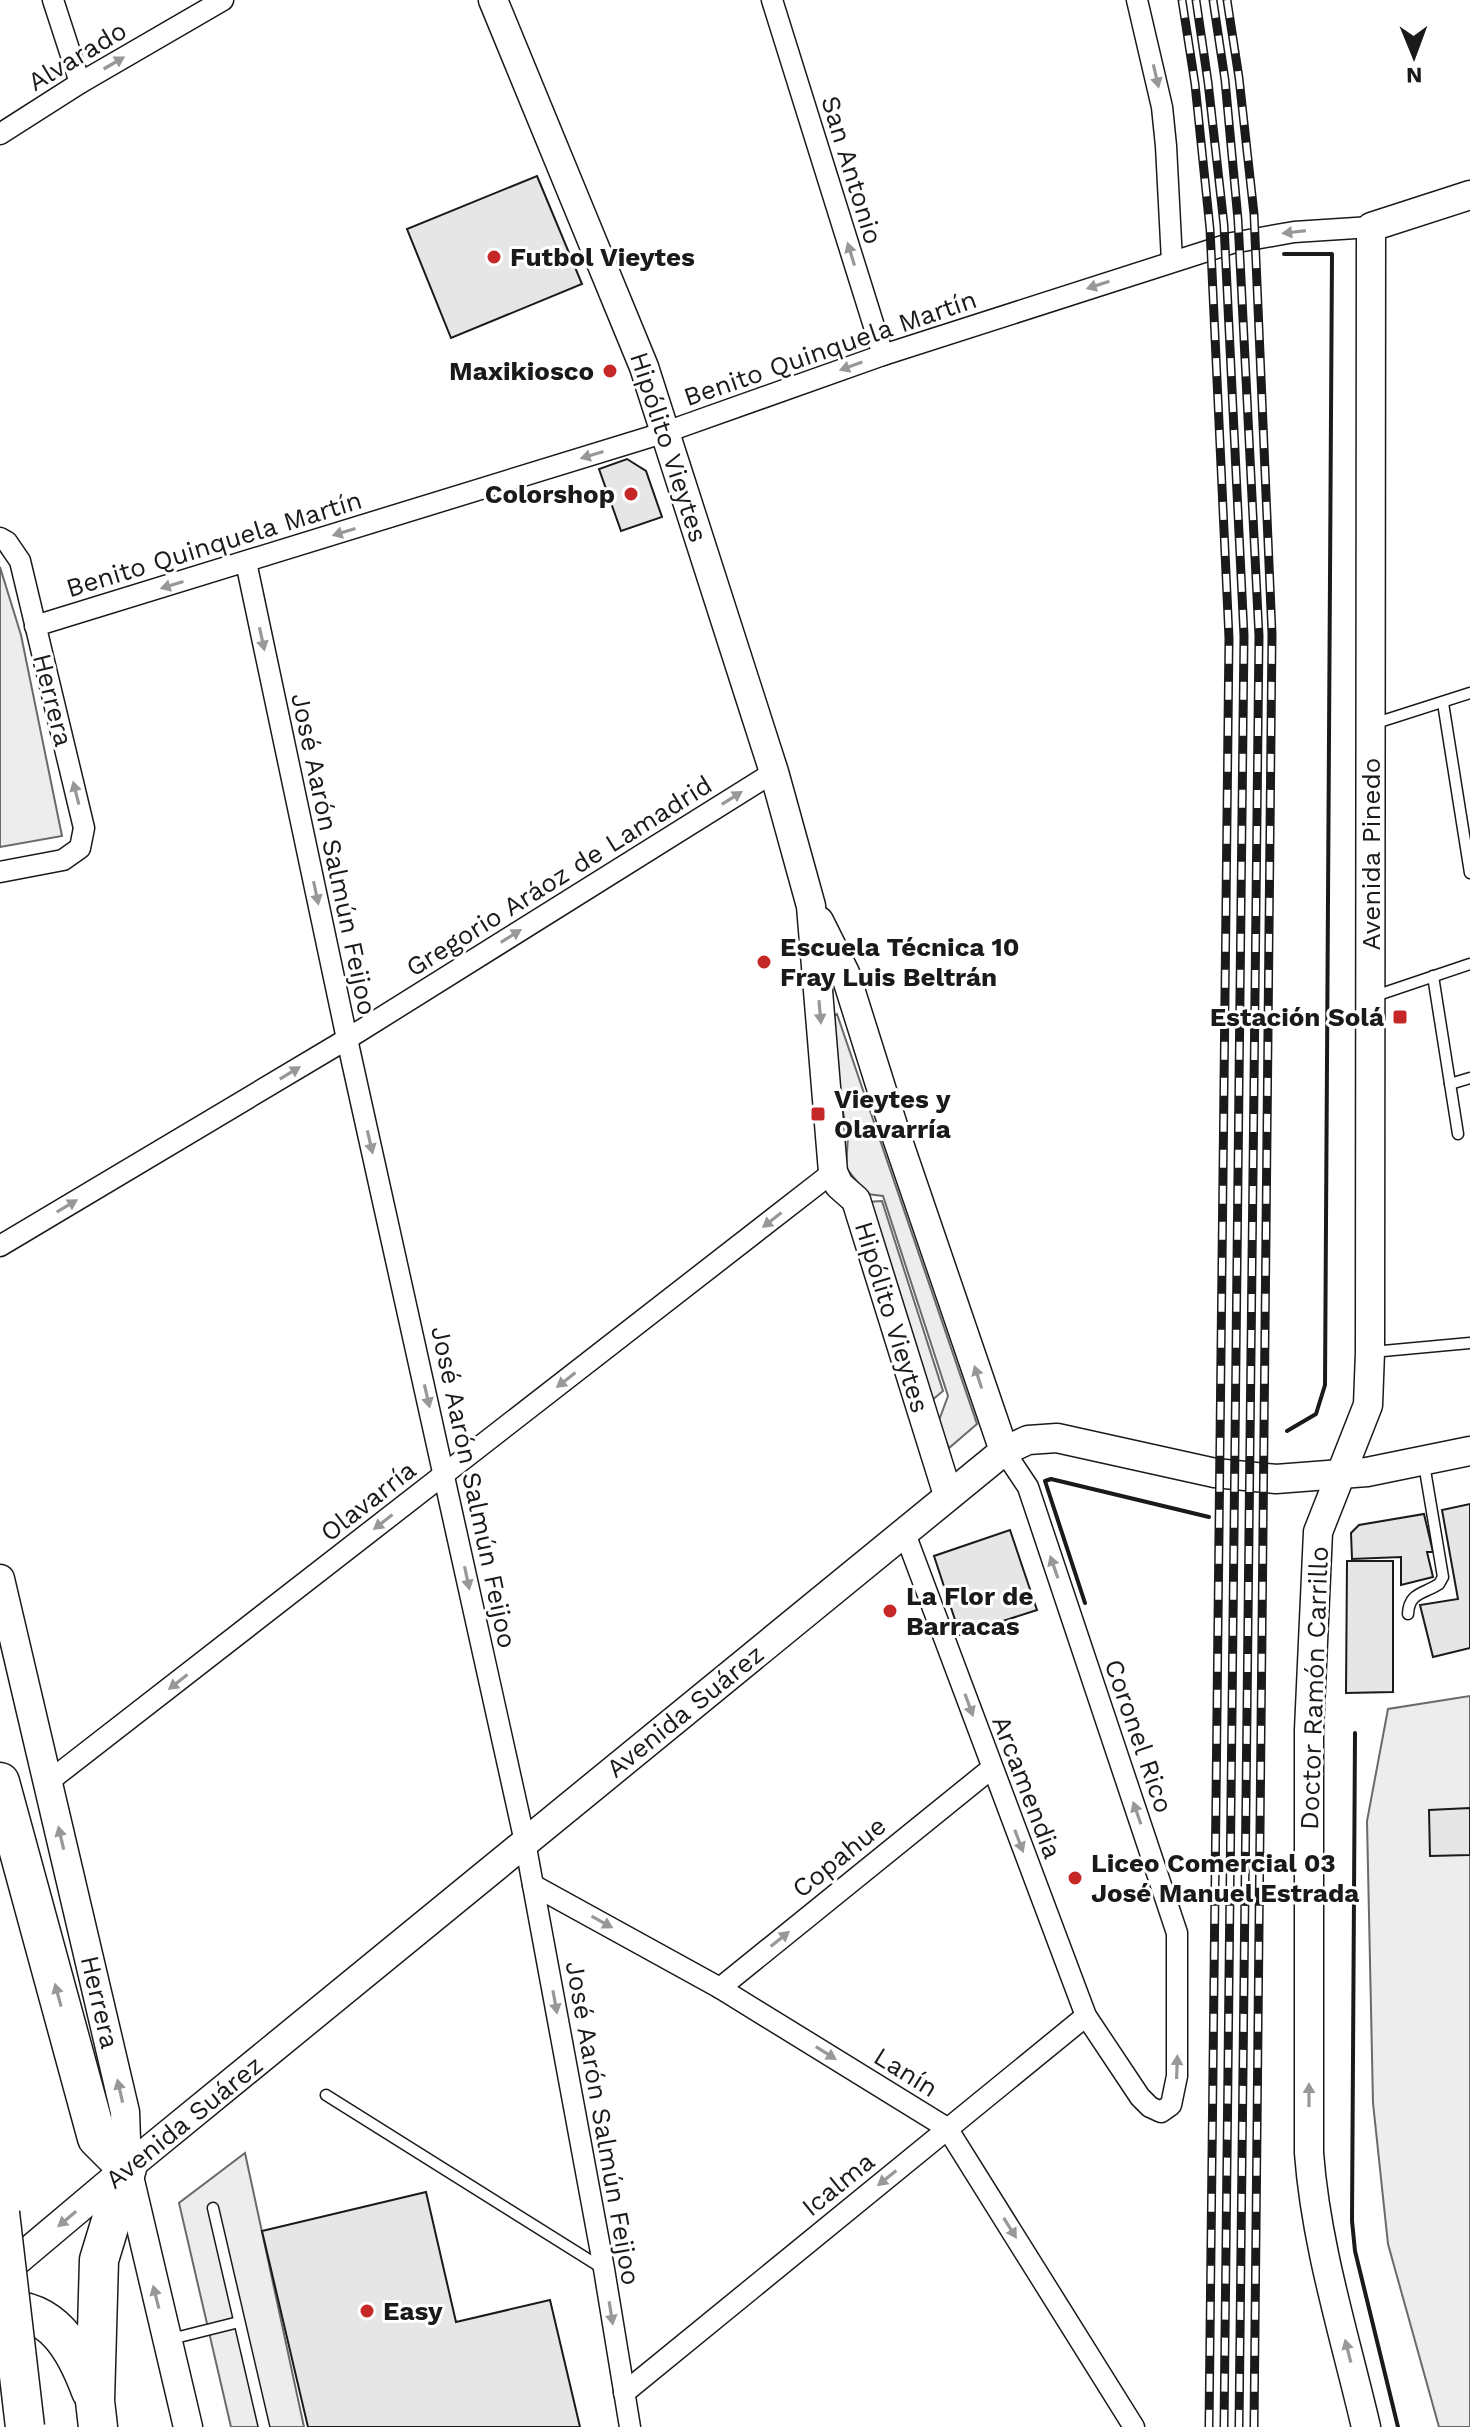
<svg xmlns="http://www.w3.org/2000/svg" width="1470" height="2427" font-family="'Work Sans',sans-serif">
  <rect width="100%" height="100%" fill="#fff"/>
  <g fill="#ededed" stroke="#6a6a6a" stroke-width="2">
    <path d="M 0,567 L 21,635 L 62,836 L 0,847 Z"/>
    <path d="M 837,1014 L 977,1424 L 949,1448 L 938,1423 L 948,1396 L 883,1196 L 867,1194 L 846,1168 L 848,1136 L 836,1078 L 828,1019 Z"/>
    <path d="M 882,1201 L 943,1391 L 931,1401 L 866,1202 Z"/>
    <path d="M 1470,1696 L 1470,2427 L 1439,2427 L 1388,2244 L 1373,2103 L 1367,1821 L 1388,1709 Z"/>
    <path d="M 245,2153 L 304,2427 L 231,2427 L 179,2203 Z"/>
  </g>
  <g fill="#e6e6e6" stroke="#1a1a1a" stroke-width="2">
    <path d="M 537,176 L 582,284 L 451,338 L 407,229 Z"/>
    <path d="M 627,459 L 646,471 L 662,517 L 621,531 L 599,469 Z"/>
    <path d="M 1470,1504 L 1470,1648 L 1433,1657 L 1420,1605 L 1458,1599 L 1442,1510 Z"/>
    <path d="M 1424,1514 L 1433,1552 L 1427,1552 L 1433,1577 L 1401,1585 L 1401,1557 L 1352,1559 L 1351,1533 L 1359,1525 Z"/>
    <path d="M 1010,1530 L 1037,1610 L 960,1635 L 934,1556 Z"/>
    <path d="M 1347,1561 L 1393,1561 L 1393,1692 L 1346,1693 Z"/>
    <path d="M 1470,1808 L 1470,1855 L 1430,1856 L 1429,1810 Z"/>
    <path d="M 426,2192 L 456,2322 L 550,2300 L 580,2427 L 308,2427 L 262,2231 Z"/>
  </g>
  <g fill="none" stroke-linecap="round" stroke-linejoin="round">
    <g stroke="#1a1a1a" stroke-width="13">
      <g id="lane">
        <path d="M 1443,703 L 1470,873"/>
        <path d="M 1373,724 L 1470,693"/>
        <path d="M 1433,976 L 1458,1134"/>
        <path d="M 1372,997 L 1470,964"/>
        <path d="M 1450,1084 L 1470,1078"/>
        <path d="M 1372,1352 L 1470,1343"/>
        <path d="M 1408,1614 C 1409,1592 1424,1594 1439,1584 L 1443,1577 L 1424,1464"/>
        <path d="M 326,2095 L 602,2268"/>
        <path d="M 213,2208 L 264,2427"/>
        <path d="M 171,2339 L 239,2322"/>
      </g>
    </g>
    <g stroke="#1a1a1a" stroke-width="23">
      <g id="street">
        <path d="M 53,0 L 80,83"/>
        <path d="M 772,0 L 883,355"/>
        <path d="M 1137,0 L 1162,107 L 1166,146 L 1172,261"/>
        <path d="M 0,134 L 80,83 L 223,0"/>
        <path d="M 0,538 L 7,542 L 20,561 L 84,828 L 80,848 L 63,860 L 0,872"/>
        <path d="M 246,562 L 347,1039 L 525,1842 L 604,2269 L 630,2427"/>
        <path d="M 35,626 L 666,432 L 883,355 L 1232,243 L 1294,232 L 1371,227"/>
        <path d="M 0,1246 L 347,1039 L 774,772"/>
        <path d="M 904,1531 L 1086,2016 L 1140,2097 L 1150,2107 L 1161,2112 L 1171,2105 L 1177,2076 L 1177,1933 L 1028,1487 L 1004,1451"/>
        <path d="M 48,1782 L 833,1172"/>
        <path d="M 533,1885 L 720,1988 L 947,2128 L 1134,2427"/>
        <path d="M 720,1988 L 992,1768"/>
        <path d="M 624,2393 L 1086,2016"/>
      </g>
    </g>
    <g stroke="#1a1a1a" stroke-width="31">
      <g id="secondary">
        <path d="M 493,0 L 644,367 L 774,772 L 811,906 L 833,1172 L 839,1185 L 856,1200 L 948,1495"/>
        <path d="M 819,921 L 845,973 L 895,1132 L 1004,1451"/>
        <path d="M 0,1579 L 125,2112 L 127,2168 L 188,2427"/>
        <path d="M 0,2275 L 127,2168 L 1004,1451 L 1028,1440 L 1057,1438 L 1215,1473 L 1276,1479 L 1367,1472 L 1470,1451"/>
        <path d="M 1366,2427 C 1345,2337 1316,2246 1309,2153 L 1309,1730 L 1318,1532 L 1368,1405 L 1370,1352 L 1371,227 L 1470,195"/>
      </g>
    </g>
    <g stroke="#1a1a1a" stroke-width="41">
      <g id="highway">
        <path d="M 0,1782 L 97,2138 L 127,2168 L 99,2260 L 95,2401 L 98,2427"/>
        <path d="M 0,2310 C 53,2307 75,2348 91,2391"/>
      </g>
    </g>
    <use href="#lane" stroke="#fff" stroke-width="10"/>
    <use href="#street" stroke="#fff" stroke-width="20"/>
    <use href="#secondary" stroke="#fff" stroke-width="28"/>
    <use href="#highway" stroke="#fff" stroke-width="38"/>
    <g stroke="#1a1a1a" stroke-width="9">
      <g id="rail">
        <path d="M 1182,0 L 1195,84 L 1210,229 L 1229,638 L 1209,2427"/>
        <path d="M 1196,0 L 1208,82 L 1224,225 L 1244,636 L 1224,2427"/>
        <path d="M 1213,0 L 1225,80 L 1238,220 L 1259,636 L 1239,2427"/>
        <path d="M 1227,0 L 1239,78 L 1254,214 L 1272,634 L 1254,2427"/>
      </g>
    </g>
    <use href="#rail" stroke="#fff" stroke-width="6" stroke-dasharray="18" stroke-linecap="butt"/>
    <g stroke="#1a1a1a" stroke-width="41" stroke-linecap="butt">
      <path id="highway-bridge" d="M 0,2213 L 25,2427"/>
    </g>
    <use href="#highway-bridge" stroke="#fff" stroke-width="38"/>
    <g stroke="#1a1a1a" stroke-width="4">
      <path d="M 1284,254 L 1332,254 L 1325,1385 L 1316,1414 L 1287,1431"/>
      <path d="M 1085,1603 L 1045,1481 L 1051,1479 L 1209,1517"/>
      <path d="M 1355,1733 L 1352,2221 L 1355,2251 L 1398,2427"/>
    </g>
  </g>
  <defs><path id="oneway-solid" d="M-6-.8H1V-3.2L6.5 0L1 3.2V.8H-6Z" transform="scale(2)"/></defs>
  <g fill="#989898">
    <use href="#oneway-solid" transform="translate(114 63) rotate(-30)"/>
    <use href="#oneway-solid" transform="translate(1156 76) rotate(77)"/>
    <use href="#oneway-solid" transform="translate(1294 232) rotate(173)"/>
    <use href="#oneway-solid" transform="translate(851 254) rotate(-107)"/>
    <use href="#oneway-solid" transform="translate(1098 285) rotate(162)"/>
    <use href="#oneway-solid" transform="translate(851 366) rotate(160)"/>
    <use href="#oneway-solid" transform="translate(592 455) rotate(163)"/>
    <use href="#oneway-solid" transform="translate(344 532) rotate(163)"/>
    <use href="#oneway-solid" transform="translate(172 585) rotate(163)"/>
    <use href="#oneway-solid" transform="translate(262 639) rotate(78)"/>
    <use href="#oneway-solid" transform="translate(76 793) rotate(-104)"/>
    <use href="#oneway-solid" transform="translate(732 798) rotate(-32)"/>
    <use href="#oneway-solid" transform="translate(316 893) rotate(78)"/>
    <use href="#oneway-solid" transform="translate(511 936) rotate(-32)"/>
    <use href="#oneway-solid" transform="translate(820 1012) rotate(85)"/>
    <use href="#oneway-solid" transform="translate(290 1073) rotate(-31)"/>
    <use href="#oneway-solid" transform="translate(370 1142) rotate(77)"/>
    <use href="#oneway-solid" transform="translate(67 1206) rotate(-31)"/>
    <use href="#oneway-solid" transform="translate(772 1220) rotate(142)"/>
    <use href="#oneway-solid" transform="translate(978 1377) rotate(-108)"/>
    <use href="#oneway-solid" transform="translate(566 1380) rotate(142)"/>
    <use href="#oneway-solid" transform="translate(427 1396) rotate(77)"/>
    <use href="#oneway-solid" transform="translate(383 1522) rotate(142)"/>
    <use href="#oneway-solid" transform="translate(1054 1567) rotate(-109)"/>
    <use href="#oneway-solid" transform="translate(467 1578) rotate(78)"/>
    <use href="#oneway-solid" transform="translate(178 1682) rotate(142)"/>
    <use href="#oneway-solid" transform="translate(969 1705) rotate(70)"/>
    <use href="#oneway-solid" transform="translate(1137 1813) rotate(-109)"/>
    <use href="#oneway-solid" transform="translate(61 1838) rotate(-103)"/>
    <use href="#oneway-solid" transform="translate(1019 1841) rotate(69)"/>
    <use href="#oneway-solid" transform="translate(602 1922) rotate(29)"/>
    <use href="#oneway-solid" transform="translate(780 1939) rotate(-39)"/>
    <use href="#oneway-solid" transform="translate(58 1995) rotate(-105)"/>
    <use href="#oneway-solid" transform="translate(555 2002) rotate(80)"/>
    <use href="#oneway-solid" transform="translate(826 2053) rotate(32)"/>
    <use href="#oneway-solid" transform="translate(1177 2067) rotate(-88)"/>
    <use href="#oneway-solid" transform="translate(120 2091) rotate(-103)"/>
    <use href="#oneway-solid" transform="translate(1309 2095) rotate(-90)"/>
    <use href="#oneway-solid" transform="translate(887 2178) rotate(141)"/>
    <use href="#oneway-solid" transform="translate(67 2219) rotate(140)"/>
    <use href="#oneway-solid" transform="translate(1010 2228) rotate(58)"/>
    <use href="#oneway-solid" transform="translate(156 2297) rotate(-104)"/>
    <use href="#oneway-solid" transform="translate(611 2313) rotate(81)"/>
    <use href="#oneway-solid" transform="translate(1348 2351) rotate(-104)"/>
  </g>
  <g fill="#c62828" stroke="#fff" stroke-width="3">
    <circle cx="494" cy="257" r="8"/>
    <circle cx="610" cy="371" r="8"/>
    <circle cx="631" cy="494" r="8"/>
    <circle cx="764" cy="962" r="8"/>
    <rect x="1392" y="1009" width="16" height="16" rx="4"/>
    <rect x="810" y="1106" width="16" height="16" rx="4"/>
    <circle cx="890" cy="1611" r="8"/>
    <circle cx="1075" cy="1878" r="8"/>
    <circle cx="367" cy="2311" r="8"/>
  </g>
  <g text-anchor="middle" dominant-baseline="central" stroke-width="6" stroke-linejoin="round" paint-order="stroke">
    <g font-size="26" fill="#1a1a1a" stroke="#fff">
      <text transform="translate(77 56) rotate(-31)">Alvarado</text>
      <text transform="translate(852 170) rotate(73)">San Antonio</text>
      <text transform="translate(830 348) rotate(-19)">Benito Quinquela Martín</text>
      <text transform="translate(669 447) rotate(72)">Hipólito Vieytes</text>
      <text transform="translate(214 544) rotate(-17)">Benito Quinquela Martín</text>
      <text transform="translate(53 700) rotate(76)">Herrera</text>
      <text transform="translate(334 854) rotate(78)">José Aarón Salmún Feijoo</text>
      <text transform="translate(1371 854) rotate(-90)">Avenida Pinedo</text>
      <text transform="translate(559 876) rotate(-32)">Gregorio Aráoz de Lamadrid</text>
      <text transform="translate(892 1317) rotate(73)">Hipólito Vieytes</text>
      <text transform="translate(474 1487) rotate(78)">José Aarón Salmún Feijoo</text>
      <text transform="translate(368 1501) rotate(-38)">Olavarría</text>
      <text transform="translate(1314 1688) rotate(-88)">Doctor Ramón Carrillo</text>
      <text transform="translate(685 1711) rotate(-39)">Avenida Suárez</text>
      <text transform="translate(1139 1736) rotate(71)">Coronel Rico</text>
      <text transform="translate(1027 1787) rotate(69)">Arcamendia</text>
      <text transform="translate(839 1857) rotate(-39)">Copahue</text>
      <text transform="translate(100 2002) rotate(77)">Herrera</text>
      <text transform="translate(906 2072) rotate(32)">Lanín</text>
      <text transform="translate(184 2122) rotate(-39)">Avenida Suárez</text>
      <text transform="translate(603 2123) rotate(80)">José Aarón Salmún Feijoo</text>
      <text transform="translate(838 2184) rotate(-39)">Icalma</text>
    </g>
    <g font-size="26" font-weight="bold" fill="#1a1a1a" stroke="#fff" text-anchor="start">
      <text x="510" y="257">Futbol Vieytes</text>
      <text x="594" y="371" text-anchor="end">Maxikiosco</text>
      <text x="615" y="494" text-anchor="end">Colorshop</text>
      <text x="780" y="947">Escuela Técnica 10<tspan x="780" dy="30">Fray Luis Beltrán</tspan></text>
      <text x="1384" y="1017" text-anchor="end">Estación Solá</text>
      <text x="834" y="1099">Vieytes y<tspan x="834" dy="30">Olavarría</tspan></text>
      <text x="906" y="1596">La Flor de<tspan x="906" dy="30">Barracas</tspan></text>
      <text x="1091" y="1863">Liceo Comercial 03<tspan x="1091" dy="30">José Manuel Estrada</tspan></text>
      <text x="383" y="2311">Easy</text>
    </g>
  </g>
  <g transform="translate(1414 56) rotate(179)" stroke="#ffffff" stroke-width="6" paint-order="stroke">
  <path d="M0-6L14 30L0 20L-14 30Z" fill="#1a1a1a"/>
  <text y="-12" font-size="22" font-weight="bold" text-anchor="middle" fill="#1a1a1a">N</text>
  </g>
</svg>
